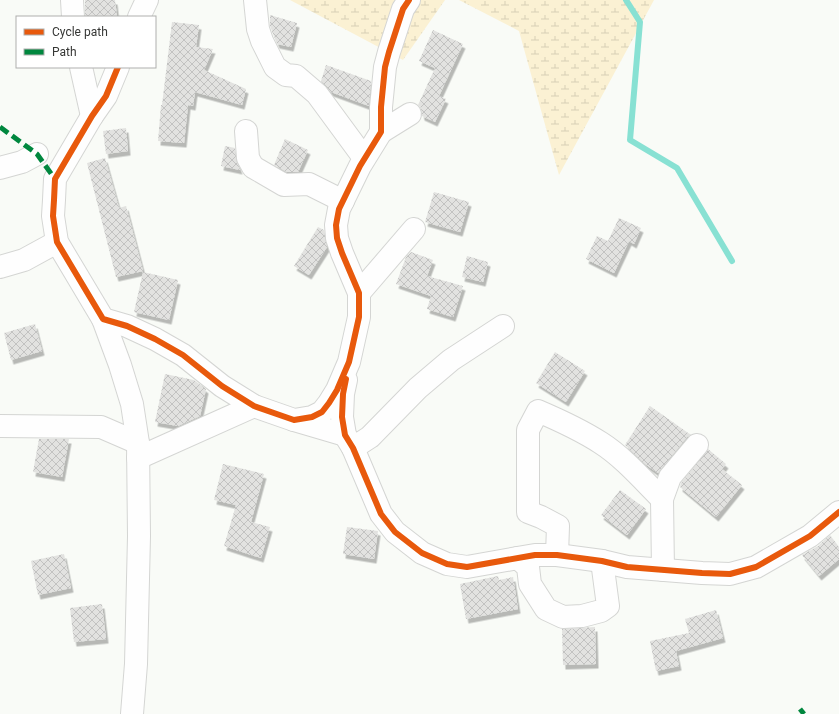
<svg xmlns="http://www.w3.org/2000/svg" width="839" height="714" font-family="Roboto,sans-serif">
  <defs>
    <pattern id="wetland-marsh" width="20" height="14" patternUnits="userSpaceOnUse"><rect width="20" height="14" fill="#fbf1d3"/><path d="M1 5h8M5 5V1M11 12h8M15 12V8" fill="none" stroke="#d8cfb6"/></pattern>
    <pattern id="building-cross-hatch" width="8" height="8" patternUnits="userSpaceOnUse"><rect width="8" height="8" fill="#e2e2e0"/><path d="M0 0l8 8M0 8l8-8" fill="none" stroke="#c2c2c1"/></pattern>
    <filter id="shadow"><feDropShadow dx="2.5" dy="4.5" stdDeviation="0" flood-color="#0004"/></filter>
  </defs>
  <rect width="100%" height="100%" fill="#f9fbf7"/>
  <g fill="url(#wetland-marsh)">
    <path d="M 290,0 L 445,0 L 403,60 Z"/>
    <path d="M 459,0 L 654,0 L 559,175 L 519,31 Z"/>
  </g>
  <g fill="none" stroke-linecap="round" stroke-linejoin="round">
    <path stroke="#88e1d3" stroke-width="6" d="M 626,0 L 640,22 L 630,140 L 677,168 L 732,261"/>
  </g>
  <g fill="url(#building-cross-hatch)" filter="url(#shadow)">
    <path d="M 85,0 L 115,0 L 117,17 L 85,17 Z"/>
    <path d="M 270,15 L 297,23 L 291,47 L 277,44 L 270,26 Z"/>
    <path d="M 172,22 L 199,25 L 196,47 L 213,49 L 204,70 L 246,89 L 242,105 L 195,92 L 193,106 L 188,105 L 184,143 L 158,141 L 161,105 L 162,105 Z"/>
    <path d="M 433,30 L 463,44 L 439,96 L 446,99 L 435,122 L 422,116 L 421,108 L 418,105 L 435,68 L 419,61 Z"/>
    <path d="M 326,65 L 371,81 L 369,106 L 331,92 L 321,81 Z"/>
    <path d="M 126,128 L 128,151 L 106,154 L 103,131 Z"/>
    <path d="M 285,139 L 308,150 L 298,172 L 287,172 L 274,165 Z"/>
    <path d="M 225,146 L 235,148 L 236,159 L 240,170 L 221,166 Z"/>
    <path d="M 105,158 L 119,208 L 126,206 L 143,271 L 116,277 L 87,163 Z"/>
    <path d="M 434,192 L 469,202 L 460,232 L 425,222 Z"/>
    <path d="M 619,218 L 641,228 L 634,244 L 629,241 L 614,273 L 586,259 L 597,236 L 608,241 Z"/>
    <path d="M 318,227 L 324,230 L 327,247 L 309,275 L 294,266 Z"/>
    <path d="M 411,252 L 433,260 L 427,276 L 463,286 L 453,317 L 427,309 L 431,296 L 396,284 L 406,257 Z"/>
    <path d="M 467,256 L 488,262 L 483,282 L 462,277 Z"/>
    <path d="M 143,272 L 178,280 L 169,320 L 134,312 Z"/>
    <path d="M 35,324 L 42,351 L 11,360 L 4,333 Z"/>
    <path d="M 555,352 L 585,371 L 566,402 L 536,383 Z"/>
    <path d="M 165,374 L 194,380 L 206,389 L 200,416 L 178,426 L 155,422 Z"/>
    <path d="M 650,406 L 691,435 L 687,437 L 658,473 L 645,464 L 625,445 Z"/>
    <path d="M 39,439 L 69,439 L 62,477 L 33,472 Z"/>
    <path d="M 708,449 L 726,464 L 722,469 L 742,485 L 716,517 L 680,487 L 681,483 Z"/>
    <path d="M 223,464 L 264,474 L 251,522 L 270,527 L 261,558 L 224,546 L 236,505 L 214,500 Z"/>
    <path d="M 620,490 L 646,509 L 627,535 L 601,515 Z"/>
    <path d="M 347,527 L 378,531 L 374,559 L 343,554 Z"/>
    <path d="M 830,535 L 839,547 L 839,559 L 819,576 L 802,555 L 818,546 Z"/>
    <path d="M 64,554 L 71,588 L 38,595 L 31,561 Z"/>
    <path d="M 498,576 L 499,580 L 513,577 L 518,609 L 466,619 L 460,584 Z"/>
    <path d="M 102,604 L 106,639 L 74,642 L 70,608 Z"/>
    <path d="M 716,610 L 723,638 L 676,651 L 679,666 L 656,671 L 650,641 L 689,633 L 685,619 Z"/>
    <path d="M 595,627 L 596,664 L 563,665 L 562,629 Z"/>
  </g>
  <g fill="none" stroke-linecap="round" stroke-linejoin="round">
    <g stroke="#d4d5d3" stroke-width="24">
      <g id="minor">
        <path d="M 72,0 L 73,17"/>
        <path d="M 255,0 L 258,29 L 262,41 L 275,67 L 286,75 L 296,76 L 317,94 L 364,158"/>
        <path d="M 139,17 L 147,0"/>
        <path d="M 81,67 L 92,116"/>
        <path d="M 118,67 L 106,96 L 92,116 L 55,179 L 54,200 L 53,216 L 57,242 L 103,319 L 127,326 L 155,339 L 183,355 L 222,386 L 254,406 L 294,420 L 312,417 L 322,412 L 329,403 L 337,390 L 349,362 L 359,317 L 359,293 L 342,253 L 337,238 L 336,225 L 339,209 L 360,166 L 381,132 L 381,107 L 385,67 L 389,52 L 403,9 L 409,0"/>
        <path d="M 246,131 L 248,158 L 253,167 L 284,185 L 309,184 L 343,201"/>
        <path d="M 381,132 L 410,114"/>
        <path d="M 0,168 L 22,162 L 37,154"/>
        <path d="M 0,267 L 24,260 L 57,242"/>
        <path d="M 359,293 L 414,229"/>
        <path d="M 103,319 L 120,365 L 132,404 L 138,443 L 139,536 L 136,664 L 132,714"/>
        <path d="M 346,380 L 343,394 L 342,417 L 345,435 L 353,448 L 381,514 L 395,532 L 422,553 L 447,564 L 467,567 L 535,555 L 557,555 L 602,561 L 627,567 L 702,573 L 730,574 L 756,567 L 810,536 L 839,512"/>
        <path d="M 294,420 L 345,435"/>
        <path d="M 0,426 L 101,427 L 138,443"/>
        <path d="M 353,448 L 370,437 L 418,388 L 451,360 L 503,326"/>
        <path d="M 138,458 L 254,406"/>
        <path d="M 557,555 L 558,526 L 541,517 L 528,512 L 528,430 L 538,411 C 559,420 581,430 601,443 C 623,457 643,480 662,499"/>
        <path d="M 518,558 L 528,567 L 530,584 L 546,609 L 563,617 L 582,616 L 601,611 L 608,606 L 602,561"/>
        <path d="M 663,570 L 662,499 L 670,477 L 697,445"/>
      </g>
    </g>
    <use href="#minor" stroke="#fefefe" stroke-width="22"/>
    <g stroke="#00873e" stroke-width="5" stroke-dasharray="10 5" stroke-linecap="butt">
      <path d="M 0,127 L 37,154 L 55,179"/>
      <path d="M 800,709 L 804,714"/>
    </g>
    <g stroke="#fff" stroke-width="8">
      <g id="cycleway">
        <path d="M 118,67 L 106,96 L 92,116 L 55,179 L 54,200 L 53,216 L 57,242 L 103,319 L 127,326 L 155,339 L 183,355 L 222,386 L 254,406 L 294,420 L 312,417 L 322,412 L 329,403 L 337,390 L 349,362 L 359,317 L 359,293 L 342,253 L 337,238 L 336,225 L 339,209 L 360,166 L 381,132 L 381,107 L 385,67 L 389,52 L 403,9 L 409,0"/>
        <path d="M 346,379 L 343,394 L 342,417 L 345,435 L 353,448 L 381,514 L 395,532 L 422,553 L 447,564 L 467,567 L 535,555 L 557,555 L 602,561 L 627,567 L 702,573 L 730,574 L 756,567 L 810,536 L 839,512"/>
      </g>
    </g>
    <use href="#cycleway" stroke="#e8590c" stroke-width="6"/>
  </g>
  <rect x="16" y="16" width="140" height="52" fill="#ffffff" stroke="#afafae"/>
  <rect x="24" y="29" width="20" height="6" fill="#e8590c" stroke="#afafae"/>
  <text x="52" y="36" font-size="12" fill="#363735">Cycle path</text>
  <rect x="24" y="49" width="20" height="6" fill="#00873e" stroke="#afafae"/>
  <text x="52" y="56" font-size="12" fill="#363735">Path</text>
</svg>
